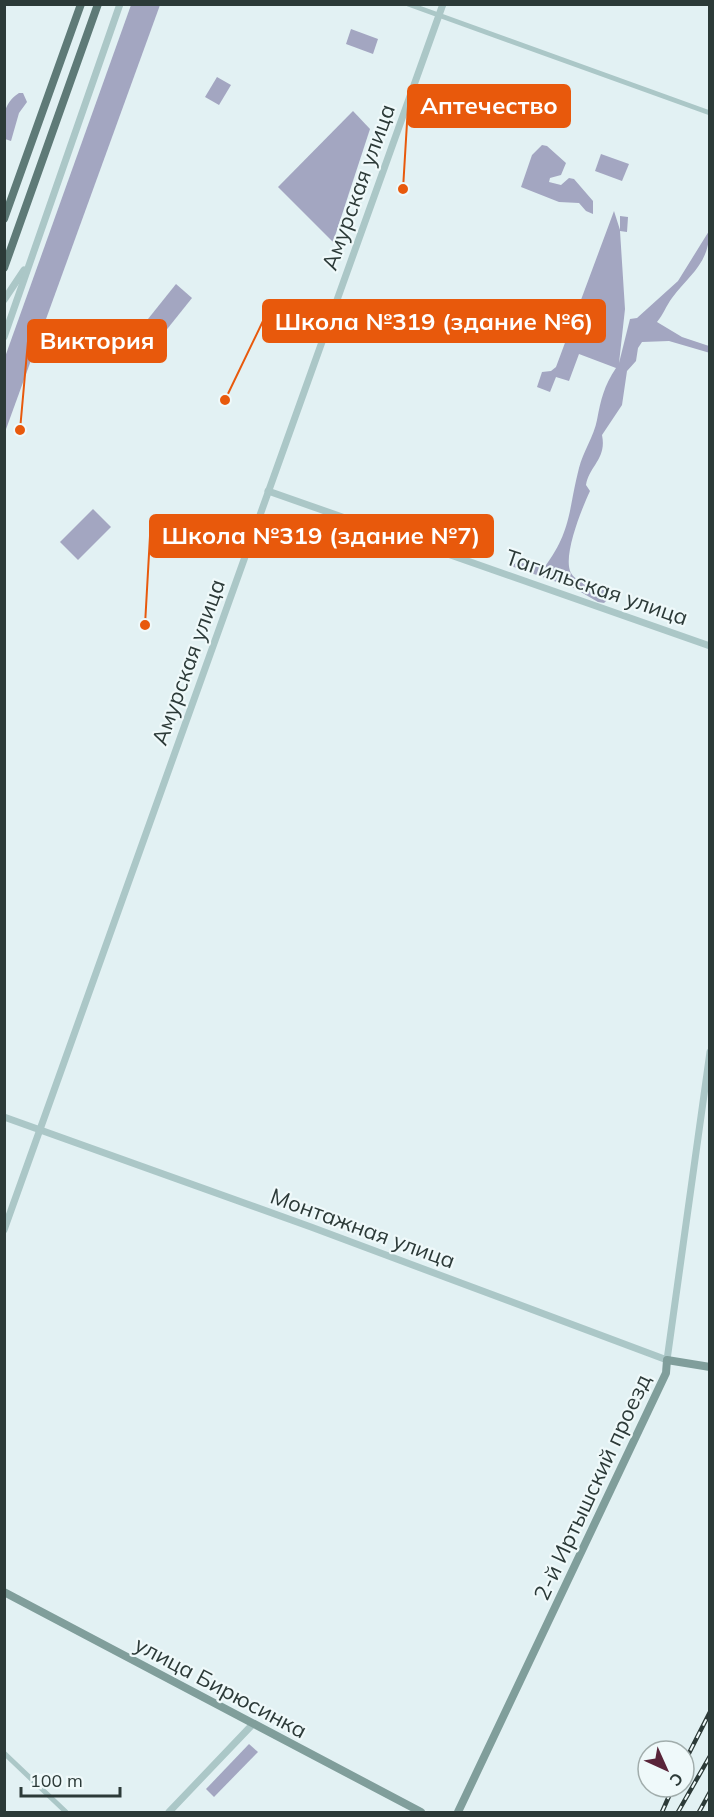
<svg xmlns="http://www.w3.org/2000/svg" width="714" height="1817" font-family="Mulish,sans-serif">
  <rect width="100%" height="100%" fill="#e2f1f3"/>
  <g fill="#a3a6c1">
    <path d="M 131,5 L 160,5 L 5,432 L 5,357 Z"/>
    <path d="M 351,29 L 378,39 L 373,54 L 346,44 Z"/>
    <path d="M 217,77 L 231,85 L 219,105 L 205,97 Z"/>
    <path d="M 19,93 L 23,93 L 27,102 L 19,113 L 11,141 L 5,139 C 4,119 1,105 19,93 Z"/>
    <path d="M 353,111 L 370,129 L 333,242 L 278,187 Z"/>
    <path d="M 542,145 L 547,146 L 566,163 L 561,175 L 550,178 L 549,182 L 561,185 L 569,178 L 574,179 L 593,201 L 593,214 L 586,211 L 579,203 L 559,202 L 521,187 L 532,155 Z"/>
    <path d="M 601,154 L 629,164 L 622,181 L 595,171 Z"/>
    <path d="M 614,211 L 620,230 L 620,216 L 628,217 L 627,232 L 620,231 L 625,309 L 619,363 L 630,319 L 637,318 L 678,281 L 709,231 C 710,263 689,275 672,298 C 666,306 663,315 657,322 L 682,337 L 709,346 L 710,353 L 669,341 L 642,342 L 638,348 L 636,361 L 627,371 L 622,405 L 602,435 C 607,459 589,466 586,485 L 590,491 C 582,508 562,557 571,573 C 577,584 598,588 609,591 L 609,598 L 604,603 L 598,602 L 574,588 L 511,566 L 517,562 L 544,568 C 572,530 568,511 579,468 C 583,452 594,436 597,420 C 601,399 604,386 616,368 L 579,354 L 569,381 L 556,377 L 550,392 L 537,387 L 542,372 L 551,371 L 556,367 Z"/>
    <path d="M 176,284 L 192,298 L 164,333 L 148,319 Z"/>
    <path d="M 93,509 L 111,527 L 78,560 L 60,542 Z"/>
    <path d="M 249,1744 L 258,1752 L 214,1797 L 206,1789 Z"/>
  </g>
  <g fill="none" stroke-linecap="round" stroke-linejoin="round">
    <g stroke="#abc7c7" stroke-width="5">
      <path d="M 408,4 L 710,113"/>
      <path d="M 4,1753 L 66,1812"/>
    </g>
    <g stroke="#abc7c7" stroke-width="7">
      <path d="M 4,300 L 24,270"/>
      <path d="M 4,337 L 120,4"/>
      <path d="M 268,491 L 710,646"/>
      <path d="M 4,1117 L 311,1227 L 667,1360 L 710,1052"/>
      <path d="M 4,1230 L 443,4"/>
      <path d="M 169,1812 L 252,1725"/>
    </g>
    <g stroke="#809e9b" stroke-width="8">
      <path d="M 4,1592 L 421,1812"/>
      <path d="M 458,1812 L 666,1373 L 667,1360 L 710,1367"/>
    </g>
    <g stroke="#5e7a77" stroke-width="8">
      <path d="M 4,219 L 81,4"/>
      <path d="M 4,268 L 98,4"/>
    </g>
    <g stroke="#2c3a38" stroke-width="4.5">
      <g id="rail">
        <path d="M 684,1763 L 710,1712"/>
        <path d="M 662,1812 L 673,1787"/>
        <path d="M 678,1812 L 710,1756"/>
        <path d="M 699,1812 L 710,1792"/>
      </g>
    </g>
    <use href="#rail" stroke="#eff9fa" stroke-width="2" stroke-dasharray="7" stroke-linecap="butt"/>
  </g>
  <g text-anchor="middle" dominant-baseline="central" stroke-width="4.5" stroke-linejoin="round" paint-order="stroke">
    <g font-size="22" fill="#2c3a38" stroke="#eff9fa">
      <text transform="translate(358 187) rotate(-70)">Амурская улица</text>
      <text transform="translate(597 587) rotate(19)">Тагильская улица</text>
      <text transform="translate(188 662) rotate(-70)">Амурская улица</text>
      <text transform="translate(363 1228) rotate(20)">Монтажная улица</text>
      <text transform="translate(592 1487) rotate(-65)">2-й Иртышский проезд</text>
      <text transform="translate(221 1687) rotate(28)">улица Бирюсинка</text>
    </g>
  </g>
  <path fill="none" stroke="#e8590c" stroke-width="2" d="M403 189L408 106M225 400L263 321M20 430L28 341M145 625L150 536"/>
  <g fill="#e8590c" stroke="#eff9fa" stroke-width="2">
    <circle cx="403" cy="189" r="6"/>
    <circle cx="225" cy="400" r="6"/>
    <circle cx="20" cy="430" r="6"/>
    <circle cx="145" cy="625" r="6"/>
  </g>
  <g fill="#e8590c" stroke="#e8590c" stroke-width="2">
    <rect x="408" y="85" width="162" height="42" rx="6"/>
    <rect x="263" y="300" width="342" height="42" rx="6"/>
    <rect x="28" y="320" width="138" height="42" rx="6"/>
    <rect x="150" y="515" width="343" height="42" rx="6"/>
  </g>
  <g font-size="24" text-anchor="middle" font-weight="bold" fill="#fff">
    <text x="489" y="114">Аптечество</text>
    <text x="434" y="330">Школа №319 (здание №6)</text>
    <text x="97" y="349">Виктория</text>
    <text x="321" y="544">Школа №319 (здание №7)</text>
  </g>
  <rect width="714" height="1817" fill="none" stroke="#2c3a38" stroke-width="12"/>
  <g transform="translate(666 1769) rotate(135)"><circle r="28" fill="#eff9fa" stroke="#a1adac" stroke-width="1.5"/>
  <path d="M0-4.5L10 22L0 15L-10 22Z" fill="#592439"/>
  <text y="-9" font-size="16" font-weight="bold" text-anchor="middle" fill="#2c3a38">С</text>
  </g>
  <path d="M21 1787v9h99v-9" fill="none" stroke="#2c3a38" stroke-width="3"/>
  <text x="30" y="1787" font-size="18" fill="#2c3a38" stroke="#eff9fa" stroke-width="4.5" paint-order="stroke">100 m</text>
</svg>
